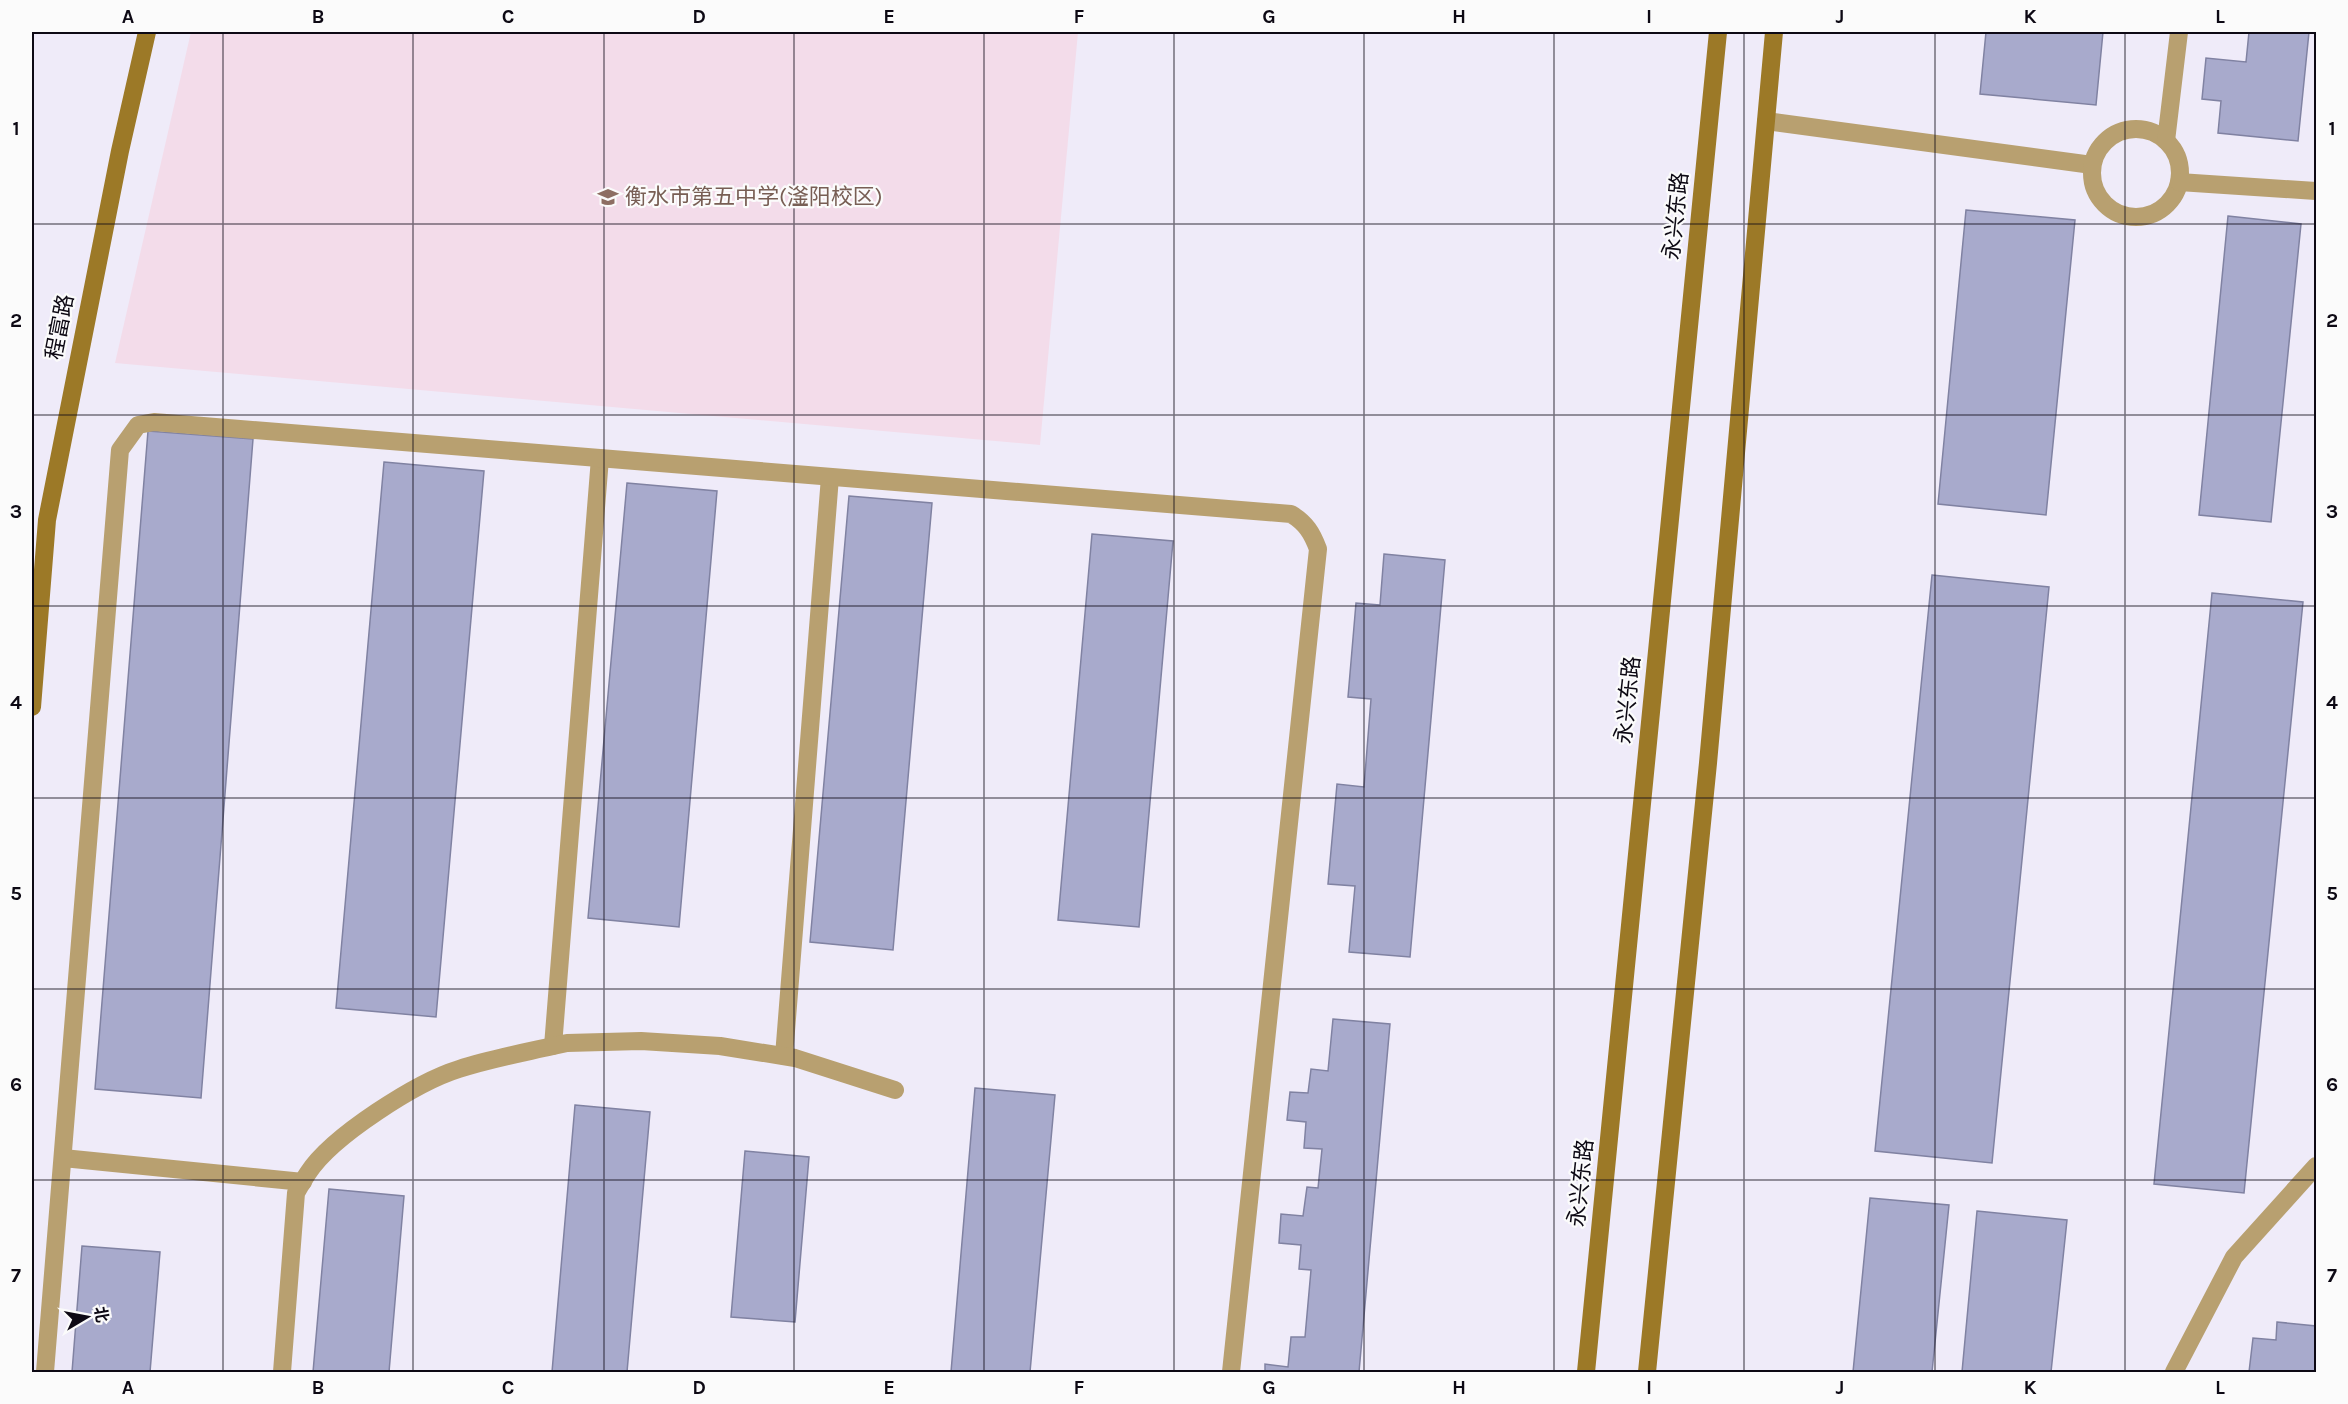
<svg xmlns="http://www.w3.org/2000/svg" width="2348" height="1404" font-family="Karla,'Noto Sans SC',sans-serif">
  <rect width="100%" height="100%" fill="#efebf9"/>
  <path fill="#f3dcea" d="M 191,32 L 1078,32 L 1040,445 L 115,363 Z"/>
  <g fill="#a8aacc" stroke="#8082a2" stroke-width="1.5">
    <path d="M 1986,32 L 2103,32 L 2096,105 L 1980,94 Z"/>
    <path d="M 2249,32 L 2309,32 L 2298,141 L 2218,133 L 2221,101 L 2202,99 L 2206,58 L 2246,62 Z"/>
    <path d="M 1966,210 L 2075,220 L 2046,515 L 1938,504 Z"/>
    <path d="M 2228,216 L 2301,224 L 2271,522 L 2199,515 Z"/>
    <path d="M 148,431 L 253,439 L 201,1098 L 95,1089 Z"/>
    <path d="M 384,462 L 484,471 L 436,1017 L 336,1008 Z"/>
    <path d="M 627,483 L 717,491 L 679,927 L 588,918 Z"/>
    <path d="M 849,496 L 932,503 L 893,950 L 810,942 Z"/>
    <path d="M 1092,534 L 1173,541 L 1139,927 L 1058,920 Z"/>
    <path d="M 1384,554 L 1445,560 L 1410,957 L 1349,952 L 1355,886 L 1328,884 L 1337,784 L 1364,787 L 1371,699 L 1348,697 L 1356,603 L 1380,605 Z"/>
    <path d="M 1932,575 L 2049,587 L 1992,1163 L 1875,1151 Z"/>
    <path d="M 2212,593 L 2303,602 L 2244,1193 L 2154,1184 Z"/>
    <path d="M 1333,1019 L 1390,1024 L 1359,1372 L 1265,1372 L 1265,1364 L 1288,1367 L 1291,1337 L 1305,1337 L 1311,1270 L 1299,1269 L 1301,1245 L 1279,1243 L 1281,1214 L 1303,1216 L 1307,1187 L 1318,1188 L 1322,1149 L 1304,1148 L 1306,1122 L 1287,1120 L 1290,1092 L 1308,1093 L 1311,1069 L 1328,1071 Z"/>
    <path d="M 975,1088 L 1055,1095 L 1030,1372 L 951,1372 Z"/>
    <path d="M 575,1105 L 650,1112 L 627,1372 L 552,1372 Z"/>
    <path d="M 745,1151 L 809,1157 L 795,1322 L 731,1317 Z"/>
    <path d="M 329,1189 L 404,1196 L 389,1372 L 313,1372 Z"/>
    <path d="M 1870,1198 L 1949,1205 L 1932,1372 L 1853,1372 Z"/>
    <path d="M 1977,1211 L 2067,1220 L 2051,1372 L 1962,1372 Z"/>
    <path d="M 82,1246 L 160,1252 L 150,1372 L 72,1372 Z"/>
    <path d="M 2277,1322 L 2316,1326 L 2316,1372 L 2249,1372 L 2253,1338 L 2276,1340 Z"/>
  </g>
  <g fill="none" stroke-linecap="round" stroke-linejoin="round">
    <g stroke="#b8a070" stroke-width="18">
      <path d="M 1766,121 L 2092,165"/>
      <circle cx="2136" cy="173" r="44"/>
      <path d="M 2166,141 L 2179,32"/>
      <path d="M 2179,182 L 2316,191"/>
      <path d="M 553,1046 L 600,458"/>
      <path d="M 784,1056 L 830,477"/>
      <path d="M 63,1158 L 303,1182"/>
      <path d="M 45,1372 L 120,450 L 138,425 L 154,422 L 1291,514 C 1306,523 1312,533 1318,549 L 1231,1372"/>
      <path d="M 282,1372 L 296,1193 C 300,1186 304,1179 308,1173 C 332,1136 417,1082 459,1069 C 489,1059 522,1053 553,1046 L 567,1043 L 641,1041 L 720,1046 L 795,1058 L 895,1090"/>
      <path d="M 2174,1372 L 2234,1257 L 2316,1166"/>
    </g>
    <g stroke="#9c7927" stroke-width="18">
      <path d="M 32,707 L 47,520 L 120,151 L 147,32"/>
      <path d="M 1586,1372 L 1718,32"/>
      <path d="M 1647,1372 L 1708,763 L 1774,32"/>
    </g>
  </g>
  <path fill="none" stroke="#0d0914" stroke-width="1.5" stroke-opacity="0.55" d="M 223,32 L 223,1372M 413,32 L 413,1372M 604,32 L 604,1372M 794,32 L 794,1372M 984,32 L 984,1372M 1174,32 L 1174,1372M 1364,32 L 1364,1372M 1554,32 L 1554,1372M 1744,32 L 1744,1372M 1935,32 L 1935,1372M 2125,32 L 2125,1372M 32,224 L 2316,224M 32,415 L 2316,415M 32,606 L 2316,606M 32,798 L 2316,798M 32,989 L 2316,989M 32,1180 L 2316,1180"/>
  <defs>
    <g id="school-bare" transform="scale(1.62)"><path d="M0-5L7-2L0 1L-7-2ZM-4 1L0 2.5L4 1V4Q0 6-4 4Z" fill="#8d6e63" stroke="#fbfbfb" stroke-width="2.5" paint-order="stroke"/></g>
  </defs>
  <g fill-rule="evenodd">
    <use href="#school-bare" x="608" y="197"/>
  </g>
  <g text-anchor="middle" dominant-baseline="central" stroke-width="4.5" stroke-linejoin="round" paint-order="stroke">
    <g font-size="22" fill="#785e54" stroke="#fbfbfb" text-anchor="start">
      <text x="625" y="197">衡水市第五中学(滏阳校区)</text>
    </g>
    <g font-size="22" fill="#0d0914" stroke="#fbfbfb">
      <text transform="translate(1676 216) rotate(-84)">永兴东路</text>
      <text transform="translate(60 327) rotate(-79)">程富路</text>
      <text transform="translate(1628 700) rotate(-84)">永兴东路</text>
      <text transform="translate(1581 1183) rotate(-84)">永兴东路</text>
    </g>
  </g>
  <rect width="2348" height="1404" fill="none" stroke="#fbfbfb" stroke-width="66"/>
  <g transform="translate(87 1317) rotate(80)" stroke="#fbfbfb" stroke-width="4.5" paint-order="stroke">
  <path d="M0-4.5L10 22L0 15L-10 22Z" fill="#0d0914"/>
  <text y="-9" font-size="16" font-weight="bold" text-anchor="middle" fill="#0d0914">北</text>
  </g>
  <rect x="33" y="33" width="2282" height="1338" fill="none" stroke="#0d0914" stroke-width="2"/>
  <g font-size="20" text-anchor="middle" font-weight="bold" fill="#0d0914">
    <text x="128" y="23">A</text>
    <text x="318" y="23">B</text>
    <text x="508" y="23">C</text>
    <text x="699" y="23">D</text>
    <text x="889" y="23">E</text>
    <text x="1079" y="23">F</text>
    <text x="1269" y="23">G</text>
    <text x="1459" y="23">H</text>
    <text x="1649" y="23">I</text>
    <text x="1840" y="23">J</text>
    <text x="2030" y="23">K</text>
    <text x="2220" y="23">L</text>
    <text x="16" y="135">1</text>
    <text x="2332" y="135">1</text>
    <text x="16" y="327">2</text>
    <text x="2332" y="327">2</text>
    <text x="16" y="518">3</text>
    <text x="2332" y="518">3</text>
    <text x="16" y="709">4</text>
    <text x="2332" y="709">4</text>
    <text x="16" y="900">5</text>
    <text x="2332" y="900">5</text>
    <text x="16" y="1091">6</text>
    <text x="2332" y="1091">6</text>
    <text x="16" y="1282">7</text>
    <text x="2332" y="1282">7</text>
    <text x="128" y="1394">A</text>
    <text x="318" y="1394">B</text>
    <text x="508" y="1394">C</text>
    <text x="699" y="1394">D</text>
    <text x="889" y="1394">E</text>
    <text x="1079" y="1394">F</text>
    <text x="1269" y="1394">G</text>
    <text x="1459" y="1394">H</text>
    <text x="1649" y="1394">I</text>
    <text x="1840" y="1394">J</text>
    <text x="2030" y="1394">K</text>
    <text x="2220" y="1394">L</text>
  </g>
</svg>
